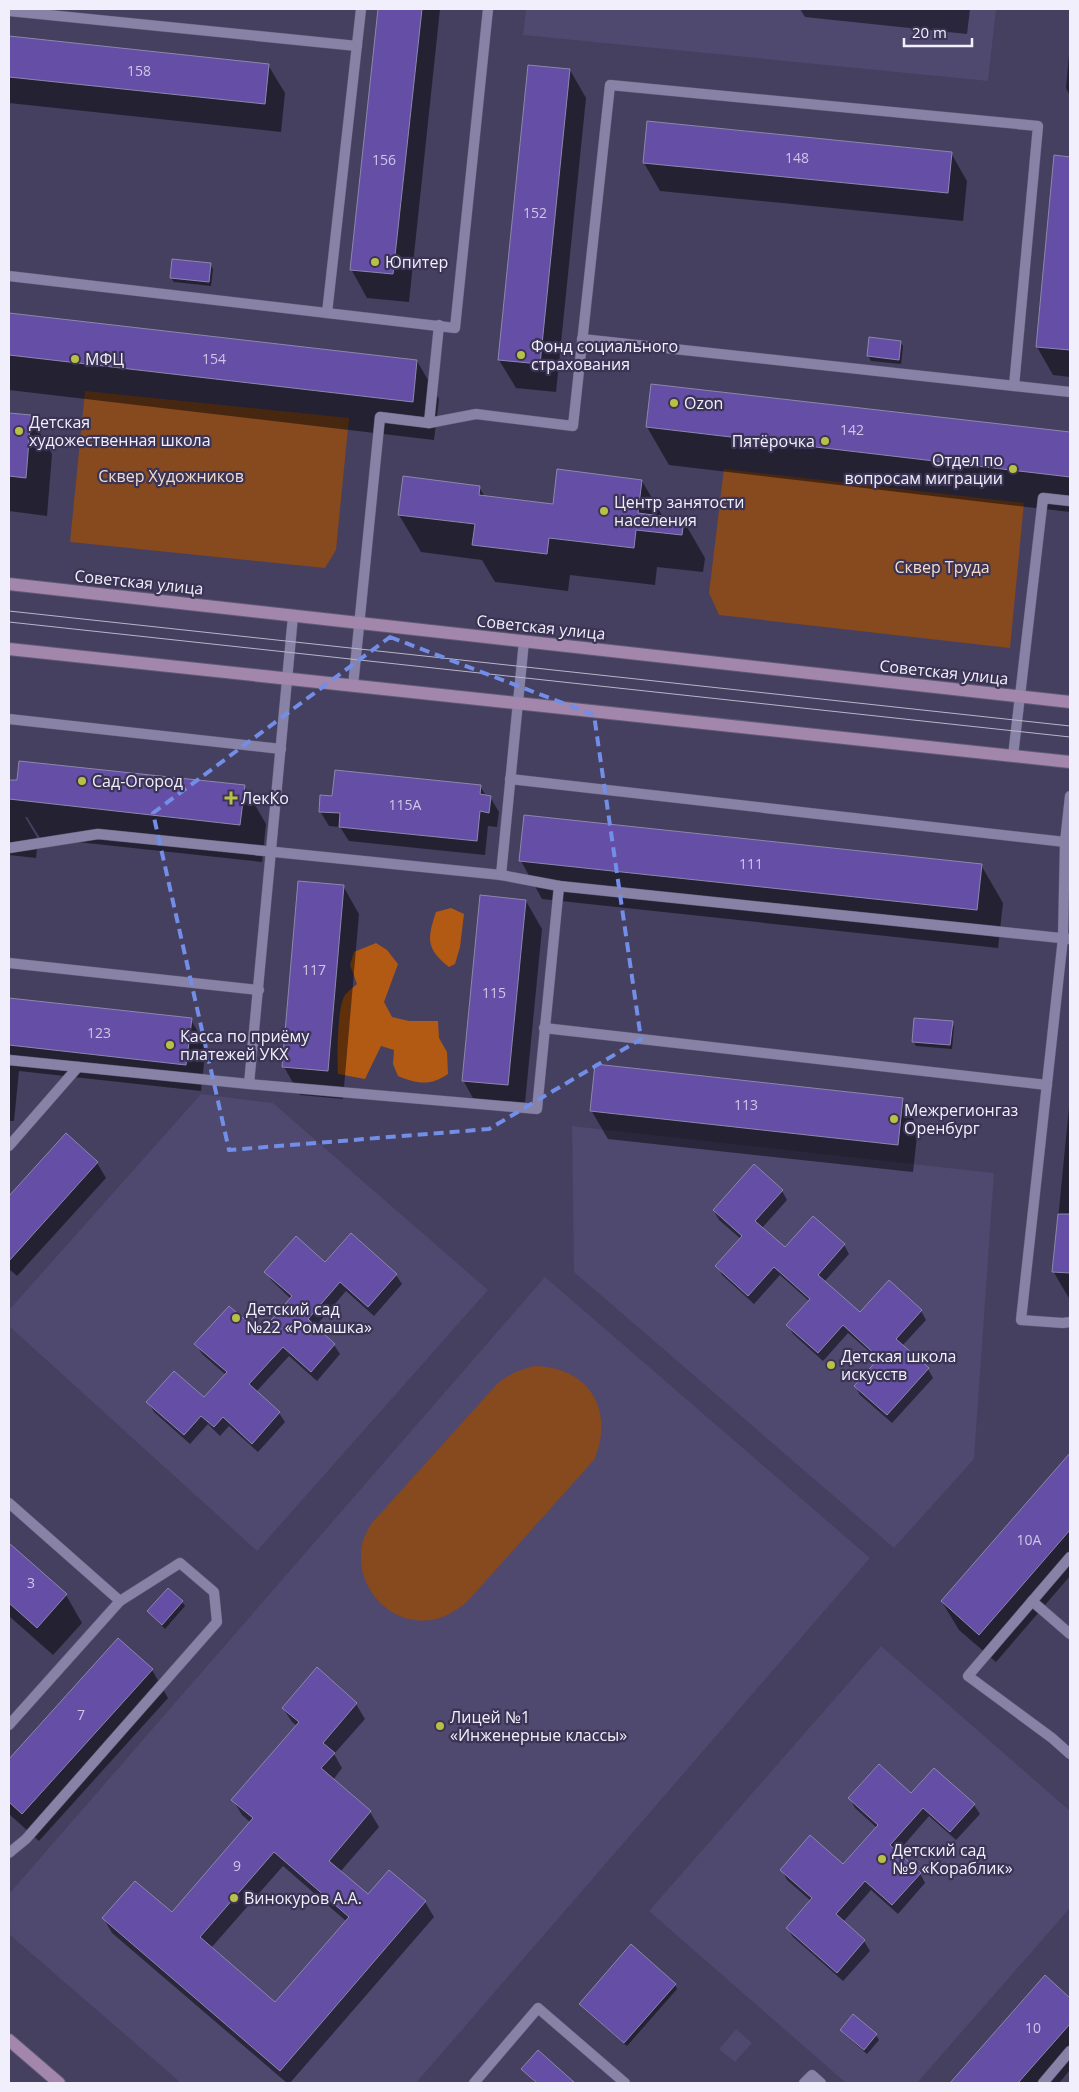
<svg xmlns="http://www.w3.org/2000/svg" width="1079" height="2092" font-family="'Open Sans',sans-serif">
  <rect width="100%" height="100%" fill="#453f60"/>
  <g fill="#4f486f">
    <path d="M 526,9 L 996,9 L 988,81 L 523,35 Z"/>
    <path d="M 201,1094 L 273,1103 L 488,1290 L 257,1551 L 9,1326 L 9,1310 Z"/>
    <path d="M 572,1126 L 994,1173 L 974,1459 L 894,1548 L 574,1272 Z"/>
    <path d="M 545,1277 L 870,1558 L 416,2083 L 181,2083 L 9,1934 L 9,1894 Z"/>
    <path d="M 881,1646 L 1070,1811 L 1070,1908 L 917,2083 L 846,2083 L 649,1911 Z"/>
    <path d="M 736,2029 L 752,2043 L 735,2062 L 719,2049 Z"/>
  </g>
  <g fill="#87491e">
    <path d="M 85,391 L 349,418 L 336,550 L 325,568 L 70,542 Z"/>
    <path d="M 724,469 L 1024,503 L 1010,648 L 719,615 L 709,593 Z"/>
    <path d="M 535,1366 C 590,1367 615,1411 594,1460 L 466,1603 C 456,1610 448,1616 436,1619 C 395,1629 358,1592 361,1553 C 361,1542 366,1533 371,1524 L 497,1384 C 509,1374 519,1370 535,1366 Z"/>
  </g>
  <g fill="#b25a14">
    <path d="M 451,908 L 464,914 L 460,947 L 455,964 L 449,967 C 426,949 427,939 436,912 Z"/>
    <path d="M 376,943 L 387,950 L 398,964 L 384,1002 L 392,1017 L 409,1021 L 438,1021 L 439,1038 L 447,1052 L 448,1074 C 431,1086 417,1084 398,1076 L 393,1064 L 394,1050 L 381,1046 L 365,1079 L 338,1074 C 337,1058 337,1007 345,995 C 348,991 353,988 357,984 L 350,965 L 354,952 Z"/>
  </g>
  <g fill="#0007" fill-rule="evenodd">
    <path d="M 379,9 L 440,9 L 409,302 L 367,298 L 351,269 Z"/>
    <path d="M 800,9 L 970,9 L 967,34 L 805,17 Z"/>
    <path d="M 9,38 L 268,65 L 285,93 L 281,132 L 9,103 Z"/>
    <path d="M 1070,43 L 1070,96 L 1066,88 Z"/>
    <path d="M 570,70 L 586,98 L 556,392 L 516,388 L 499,360 Z"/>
    <path d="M 951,153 L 967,181 L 963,221 L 660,191 L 644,163 Z"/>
    <path d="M 1055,156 L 1070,158 L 1070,377 L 1053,375 L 1037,347 Z"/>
    <path d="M 210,264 L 213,269 L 211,286 L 174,282 L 171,278 Z"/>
    <path d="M 9,314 L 417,361 L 439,399 L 434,440 L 9,390 Z"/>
    <path d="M 900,342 L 903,346 L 901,364 L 871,361 L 868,356 Z"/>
    <path d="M 652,385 L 1070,433 L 1070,512 L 669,465 L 647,427 Z"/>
    <path d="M 9,414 L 30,416 L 52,454 L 47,516 L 9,511 Z"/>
    <path d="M 642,481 L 663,517 L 683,520 L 705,558 L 703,572 L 657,567 L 655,585 L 570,575 L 568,591 L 495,582 L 482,560 L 421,552 L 399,515 L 479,487 L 485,497 L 554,506 Z"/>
    <path d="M 9,781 L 244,786 L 266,824 L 262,862 L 40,838 L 27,817 L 25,817 L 38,839 L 36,858 L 9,855 Z"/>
    <path d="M 480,786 L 486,796 L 490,797 L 499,812 L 497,827 L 488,826 L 485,855 L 349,841 L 340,827 L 329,826 L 320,811 L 333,797 Z"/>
    <path d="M 521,861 L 981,865 L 1003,903 L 998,948 L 542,899 Z"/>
    <path d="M 343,886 L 359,914 L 343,1099 L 300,1095 L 284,1067 Z"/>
    <path d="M 526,901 L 542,929 L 524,1113 L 479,1109 L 463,1080 Z"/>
    <path d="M 9,999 L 191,1020 L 206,1046 L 201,1091 L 19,1071 L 14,1121 L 9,1121 Z"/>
    <path d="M 952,1023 L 954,1027 L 952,1049 L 916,1046 L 913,1041 Z"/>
    <path d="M 1070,1097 L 1070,1300 L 1053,1271 Z"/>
    <path d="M 902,1099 L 918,1127 L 913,1172 L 608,1139 L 591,1110 Z"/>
    <path d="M 66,1135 L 97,1163 L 106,1178 L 17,1276 L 9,1269 L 9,1198 Z"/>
    <path d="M 782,1191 L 787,1200 L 762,1228 L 785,1249 L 844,1245 L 849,1254 L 824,1282 L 860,1314 L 921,1311 L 926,1320 L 902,1346 L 928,1369 L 933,1378 L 892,1423 L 860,1395 L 855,1386 L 879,1360 L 848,1333 L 823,1361 L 793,1334 L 788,1325 L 809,1301 L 780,1275 L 754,1304 L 722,1275 L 717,1266 L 741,1239 L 719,1220 L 714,1211 Z"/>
    <path d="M 326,1264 L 396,1275 L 402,1284 L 374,1316 L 346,1291 L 315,1327 L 334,1345 L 340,1354 L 317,1381 L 289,1356 L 256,1392 L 279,1413 L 285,1422 L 258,1452 L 229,1426 L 220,1436 L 208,1424 L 190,1444 L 154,1412 L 148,1402 L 204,1399 L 226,1375 L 202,1354 L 196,1344 L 260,1335 L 291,1299 L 272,1281 L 266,1272 Z"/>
    <path d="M 1067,1459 L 1070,1462 L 1070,1576 L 996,1662 L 959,1630 L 942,1602 Z"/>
    <path d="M 9,1544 L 66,1595 L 82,1623 L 53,1655 L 9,1616 Z"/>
    <path d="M 182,1602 L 185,1606 L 165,1629 L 148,1611 Z"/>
    <path d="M 118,1640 L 152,1670 L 168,1698 L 39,1841 L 9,1814 L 9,1761 Z"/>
    <path d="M 317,1669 L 356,1704 L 365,1719 L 334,1754 L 342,1768 L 333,1780 L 370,1812 L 379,1827 L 340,1872 L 368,1896 L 389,1872 L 425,1902 L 434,1917 L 290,2083 L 287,2083 L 112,1933 L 104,1919 L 172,1914 L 251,1823 L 242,1815 L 233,1800 L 297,1726 L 292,1722 L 283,1708 ZM 283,1866 L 346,1921 L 275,2003 L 211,1948 Z"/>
    <path d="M 912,1795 L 974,1805 L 980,1814 L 956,1840 L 929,1816 L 897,1853 L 920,1873 L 925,1883 L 898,1914 L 871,1890 L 843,1922 L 864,1941 L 870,1951 L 843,1981 L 793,1937 L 787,1928 L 811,1901 L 787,1880 L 782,1870 L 843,1866 L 877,1828 L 855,1808 L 850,1799 Z"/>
    <path d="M 1045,1977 L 1070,1999 L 1070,2070 L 1059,2083 L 952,2083 Z"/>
    <path d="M 675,1984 L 677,1989 L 627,2046 L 583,2008 L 580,2004 Z"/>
    <path d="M 853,2016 L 876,2035 L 879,2040 L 867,2054 L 844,2034 L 842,2030 Z"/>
    <path d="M 538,2052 L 574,2083 L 536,2083 L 522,2069 Z"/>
  </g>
  <g fill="#644ea6" stroke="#8d87ac" fill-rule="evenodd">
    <path d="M 378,9 L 422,9 L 393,274 L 350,270 Z"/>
    <path d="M 9,36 L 269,64 L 265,104 L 9,77 Z"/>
    <path d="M 528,65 L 570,69 L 540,364 L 498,360 Z"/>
    <path d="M 647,121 L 952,152 L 948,193 L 643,163 Z"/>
    <path d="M 1054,155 L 1070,157 L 1070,350 L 1036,347 Z"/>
    <path d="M 172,259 L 211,263 L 209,282 L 170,278 Z"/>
    <path d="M 9,313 L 417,360 L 413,402 L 9,355 Z"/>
    <path d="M 869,337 L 901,341 L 899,360 L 867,356 Z"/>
    <path d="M 651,384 L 1070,432 L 1070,477 L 646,427 Z"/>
    <path d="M 9,413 L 31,415 L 26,478 L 9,476 Z"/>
    <path d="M 557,469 L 642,480 L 638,513 L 684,519 L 682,535 L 636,530 L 634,548 L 549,538 L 547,554 L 472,545 L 475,524 L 398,515 L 403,476 L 480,486 L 479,495 L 553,504 Z"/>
    <path d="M 19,761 L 245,785 L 240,825 L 9,799 L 9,780 L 17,780 Z"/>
    <path d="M 335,770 L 481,785 L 480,794 L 491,796 L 489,813 L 480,811 L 477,841 L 339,827 L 340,813 L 319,812 L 320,795 L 332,796 Z"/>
    <path d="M 524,815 L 982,864 L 977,910 L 519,861 Z"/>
    <path d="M 298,881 L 344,885 L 328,1071 L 282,1067 Z"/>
    <path d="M 480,895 L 526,900 L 508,1085 L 462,1081 Z"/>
    <path d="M 9,998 L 192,1018 L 186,1065 L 9,1045 Z"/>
    <path d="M 914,1018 L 953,1021 L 950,1045 L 912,1042 Z"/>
    <path d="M 595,1064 L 903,1098 L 898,1145 L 590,1111 Z"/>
    <path d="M 66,1133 L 98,1162 L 9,1261 L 9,1196 Z"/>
    <path d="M 754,1164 L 783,1190 L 755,1221 L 785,1247 L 813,1216 L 845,1244 L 818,1275 L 860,1312 L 889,1280 L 922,1310 L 896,1339 L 929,1368 L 887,1415 L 854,1386 L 879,1358 L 843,1325 L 818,1353 L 786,1325 L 810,1299 L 774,1267 L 748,1296 L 715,1266 L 742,1236 L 713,1210 Z"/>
    <path d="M 1058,1214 L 1070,1214 L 1070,1273 L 1052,1272 Z"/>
    <path d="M 351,1233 L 397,1274 L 368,1307 L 340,1282 L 308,1319 L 335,1344 L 311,1372 L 283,1347 L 249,1384 L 280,1412 L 252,1444 L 223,1417 L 214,1427 L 201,1416 L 184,1435 L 146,1402 L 174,1371 L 204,1397 L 227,1372 L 194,1344 L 229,1306 L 260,1333 L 292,1296 L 264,1272 L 296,1236 L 325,1262 Z"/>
    <path d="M 1070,1453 L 1070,1530 L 979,1635 L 941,1601 Z"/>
    <path d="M 9,1543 L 67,1594 L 37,1628 L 9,1603 Z"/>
    <path d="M 168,1588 L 183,1601 L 162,1625 L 147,1611 Z"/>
    <path d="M 118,1638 L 153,1669 L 22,1814 L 9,1802 L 9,1759 Z"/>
    <path d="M 317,1667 L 357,1703 L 323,1743 L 335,1753 L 321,1768 L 371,1811 L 329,1861 L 368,1894 L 389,1870 L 426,1901 L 280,2071 L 102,1918 L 135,1881 L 172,1912 L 253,1818 L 231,1800 L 299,1722 L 282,1708 ZM 274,1852 L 349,1917 L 275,2002 L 200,1937 Z"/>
    <path d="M 879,1764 L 911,1793 L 934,1768 L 975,1804 L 950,1832 L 923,1808 L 890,1845 L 921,1873 L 892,1905 L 865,1881 L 836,1914 L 865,1940 L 837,1973 L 786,1928 L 812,1898 L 780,1870 L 810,1835 L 843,1864 L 878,1825 L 848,1798 Z"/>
    <path d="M 631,1944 L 676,1984 L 624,2043 L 579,2004 Z"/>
    <path d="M 1045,1975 L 1070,1998 L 1070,2024 L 1032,2067 L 1018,2083 L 950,2083 Z"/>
    <path d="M 853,2014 L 877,2034 L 864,2050 L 840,2030 Z"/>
    <path d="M 538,2050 L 575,2083 L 537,2083 L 521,2069 Z"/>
  </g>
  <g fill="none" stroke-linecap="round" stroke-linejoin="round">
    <g stroke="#5f5a74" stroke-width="11">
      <g id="lane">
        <path d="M 9,11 L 357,46"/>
        <path d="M 9,276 L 455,328 L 488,9"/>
        <path d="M 327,313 L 361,9"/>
        <path d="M 582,339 L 1070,392"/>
        <path d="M 429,423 L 476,414 L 573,426 L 610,85 L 1038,126 L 1014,386"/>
        <path d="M 353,686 L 380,417 L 429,423 L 439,325"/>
        <path d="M 9,719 L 281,749"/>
        <path d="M 1013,756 L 1043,498 L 1070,501"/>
        <path d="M 510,779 L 1065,842"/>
        <path d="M 1070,796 L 1065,842 L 1063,938 L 1021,1320 L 1063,1323 L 1070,1322"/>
        <path d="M 9,848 L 98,834 L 501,875 L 559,886 L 1070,939"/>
        <path d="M 501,875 L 524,641"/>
        <path d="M 9,963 L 259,990"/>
        <path d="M 544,1028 L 1047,1085"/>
        <path d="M 9,1060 L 249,1084 L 537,1109 L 559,886"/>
        <path d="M 249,1084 L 293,616"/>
        <path d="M 9,1146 L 78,1067"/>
        <path d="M 9,1503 L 120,1601"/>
        <path d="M 1070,1557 L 968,1676 L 1052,1738 L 1070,1754"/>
        <path d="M 1032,1601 L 1070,1634"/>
        <path d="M 9,1725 L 120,1601 L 180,1563 L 214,1592 L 217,1622 L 26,1839 L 9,1853"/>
        <path d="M 474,2083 L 538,2008 L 625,2083"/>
        <path d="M 804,2083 L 812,2075 L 821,2083"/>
        <path d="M 1043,2083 L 1070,2051"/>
      </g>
    </g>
    <g stroke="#5f5a74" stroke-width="14">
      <g id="secondary">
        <path d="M 9,584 L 1070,702"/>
        <path d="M 9,649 L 1070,762"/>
        <path d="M 9,2040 L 59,2083"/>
      </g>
    </g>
    <use href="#lane" stroke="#8882a7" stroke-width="10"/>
    <use href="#secondary" stroke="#a386ab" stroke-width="12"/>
    <g stroke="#b9b6c9" stroke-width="1">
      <path d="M 9,611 L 1070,726"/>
      <path d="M 9,622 L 1070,737"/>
    </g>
  </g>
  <path fill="none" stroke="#728ee6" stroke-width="4" stroke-dasharray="10 6" stroke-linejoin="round" d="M 390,637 L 594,715 L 641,1039 L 489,1129 L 229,1150 L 153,813 Z"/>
  <g fill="#b9c046" stroke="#3b3454" stroke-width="2">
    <circle cx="375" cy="262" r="5"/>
    <circle cx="521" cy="355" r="5"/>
    <circle cx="75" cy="359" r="5"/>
    <circle cx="674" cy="403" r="5"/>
    <circle cx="19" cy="431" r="5"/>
    <circle cx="825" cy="441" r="5"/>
    <circle cx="1013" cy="469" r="5"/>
    <circle cx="604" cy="511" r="5"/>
    <circle cx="82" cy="781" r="5"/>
    <path d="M228.5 790.5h5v5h5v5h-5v5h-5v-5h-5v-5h5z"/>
    <circle cx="170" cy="1045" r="5"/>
    <circle cx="894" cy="1119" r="5"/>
    <circle cx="236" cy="1318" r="5"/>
    <circle cx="831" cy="1365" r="5"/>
    <circle cx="440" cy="1726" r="5"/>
    <circle cx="882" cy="1859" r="5"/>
    <circle cx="234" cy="1898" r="5"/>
  </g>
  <g text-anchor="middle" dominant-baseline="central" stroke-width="4.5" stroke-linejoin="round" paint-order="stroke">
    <g font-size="14" fill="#cec7e6">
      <text x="139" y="70">158</text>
      <text x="797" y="157">148</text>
      <text x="384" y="159">156</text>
      <text x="535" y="212">152</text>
      <text x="214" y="358">154</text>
      <text x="852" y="429">142</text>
      <text x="405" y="804">115А</text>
      <text x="751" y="863">111</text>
      <text x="314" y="969">117</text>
      <text x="494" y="992">115</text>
      <text x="99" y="1032">123</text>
      <text x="746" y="1104">113</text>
      <text x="1029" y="1539">10А</text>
      <text x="31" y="1582">3</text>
      <text x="81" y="1714">7</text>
      <text x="237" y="1865">9</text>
      <text x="1033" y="2027">10</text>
    </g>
    <g font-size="16" fill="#f1effc" stroke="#3b3454" text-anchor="start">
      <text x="385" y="262">Юпитер</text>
      <text x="531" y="346">Фонд социального<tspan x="531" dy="18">страхования</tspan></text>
      <text x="85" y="359">МФЦ</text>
      <text x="684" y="403">Ozon</text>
      <text x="29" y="422">Детская<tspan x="29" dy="18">художественная школа</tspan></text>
      <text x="815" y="441" text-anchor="end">Пятёрочка</text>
      <text x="1003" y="460" text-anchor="end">Отдел по<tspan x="1003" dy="18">вопросам миграции</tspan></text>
      <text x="614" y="502">Центр занятости<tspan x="614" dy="18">населения</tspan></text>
      <text x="92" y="781">Сад-Огород</text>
      <text x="241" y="798">ЛекКо</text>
      <text x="180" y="1036">Касса по приёму<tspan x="180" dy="18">платежей УКХ</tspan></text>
      <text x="904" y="1110">Межрегионгаз<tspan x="904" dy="18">Оренбург</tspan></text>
      <text x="246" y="1309">Детский сад<tspan x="246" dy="18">№22 «Ромашка»</tspan></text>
      <text x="841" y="1356">Детская школа<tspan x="841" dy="18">искусств</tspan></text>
      <text x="450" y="1717">Лицей №1<tspan x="450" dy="18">«Инженерные классы»</tspan></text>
      <text x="892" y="1850">Детский сад<tspan x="892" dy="18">№9 «Кораблик»</tspan></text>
      <text x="244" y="1898">Винокуров А.А.</text>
    </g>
    <g font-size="16" fill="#f3dbcc" stroke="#3b3454">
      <text x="171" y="476">Сквер Художников</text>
      <text x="942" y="567">Сквер Труда</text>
    </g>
    <g font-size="16" fill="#f1effc" stroke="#3b3454">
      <text transform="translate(139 582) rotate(6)">Советская улица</text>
      <text transform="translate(541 627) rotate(6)">Советская улица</text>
      <text transform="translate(944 672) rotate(6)">Советская улица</text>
    </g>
  </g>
  <rect width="1079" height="2092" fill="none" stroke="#f1effc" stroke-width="20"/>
  <path d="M904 38v8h68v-8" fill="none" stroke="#f1effc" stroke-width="2.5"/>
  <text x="912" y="38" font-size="15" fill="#f1effc" stroke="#3b3454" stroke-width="4" paint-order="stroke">20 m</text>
</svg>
